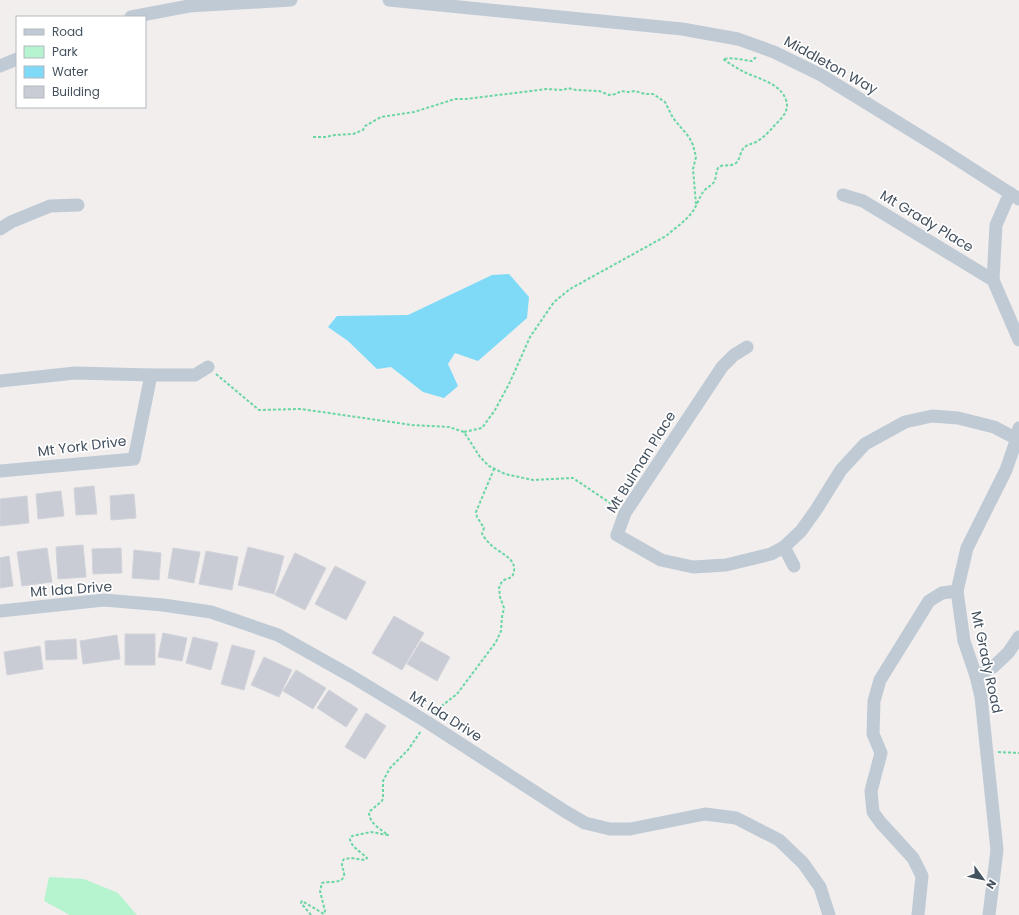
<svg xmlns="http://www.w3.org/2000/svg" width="1019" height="915" font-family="Poppins,sans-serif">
  <rect width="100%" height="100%" fill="#f1eeed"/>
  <path fill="#b6f4d0" d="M 49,877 L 84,879 L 118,893 L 137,915 L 69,915 L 68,914 L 44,901 Z"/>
  <path fill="#7edaf7" d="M 509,274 L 529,297 L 527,318 L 478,361 L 455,353 L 448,364 L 458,386 L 444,398 L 423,392 L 391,367 L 377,369 L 348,341 L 328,327 L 337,316 L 408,315 L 492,275 Z"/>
  <g fill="#c9ccd4" stroke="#d1d3da">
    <path d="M 94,486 L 97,514 L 76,515 L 74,488 Z"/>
    <path d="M 61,491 L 64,516 L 38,519 L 36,494 Z"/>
    <path d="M 134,494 L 136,518 L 111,520 L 110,496 Z"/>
    <path d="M 27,496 L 29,523 L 0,526 L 0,499 Z"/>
    <path d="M 83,545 L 86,577 L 58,579 L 56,547 Z"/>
    <path d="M 248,547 L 284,556 L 274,594 L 238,585 Z"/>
    <path d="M 47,548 L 52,582 L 22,586 L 17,552 Z"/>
    <path d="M 121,548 L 122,573 L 93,574 L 92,549 Z"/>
    <path d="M 173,548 L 200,552 L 194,583 L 168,578 Z"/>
    <path d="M 134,550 L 161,553 L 159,580 L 132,578 Z"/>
    <path d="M 206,551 L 238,557 L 232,590 L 199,584 Z"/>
    <path d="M 295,553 L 326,568 L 305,610 L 275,595 Z"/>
    <path d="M 9,556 L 13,586 L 0,588 L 0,558 Z"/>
    <path d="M 335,566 L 366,582 L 346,620 L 315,604 Z"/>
    <path d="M 394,616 L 424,633 L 402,670 L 372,653 Z"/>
    <path d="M 163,633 L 187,638 L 182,661 L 158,657 Z"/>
    <rect x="125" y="634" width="30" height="31"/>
    <path d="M 117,635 L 120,659 L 83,664 L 80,641 Z"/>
    <path d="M 193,637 L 218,643 L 211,670 L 186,663 Z"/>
    <path d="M 76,639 L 77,659 L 46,660 L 45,641 Z"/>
    <path d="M 421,641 L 450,657 L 437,681 L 407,664 Z"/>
    <path d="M 232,645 L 255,651 L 244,690 L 221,684 Z"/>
    <path d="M 40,646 L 43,669 L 7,675 L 4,652 Z"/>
    <path d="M 264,657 L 292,670 L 279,697 L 251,685 Z"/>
    <path d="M 296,670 L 326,688 L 313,709 L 283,691 Z"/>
    <path d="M 329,690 L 358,709 L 346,727 L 317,708 Z"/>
    <path d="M 366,713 L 386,726 L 365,759 L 345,747 Z"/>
  </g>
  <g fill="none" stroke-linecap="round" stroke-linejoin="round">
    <g stroke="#6ad6a4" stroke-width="2" stroke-dasharray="3 2" stroke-linecap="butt">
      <path d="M 313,137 L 325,137 L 335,135 L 353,134 L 363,130 L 365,126 L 381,117 L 414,112 L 455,99 L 466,99 L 547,89 L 563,90 L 568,88 L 576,90 L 599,91 L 609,95 L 616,94 L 621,91 L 628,92 L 635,91 L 645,94 L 653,94 L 665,102 L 673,118 L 689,137 L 693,145 L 696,157 L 693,169 L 696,204"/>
      <path d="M 216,374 L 259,410 L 301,409 L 412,425 L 449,427 L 464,432 L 480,457 L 489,466 L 505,474 L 533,480 L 573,478 L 616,507"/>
      <path d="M 464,432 L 482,428 L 495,410 L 510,382 L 530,337 L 554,302 L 570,289 L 666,236 C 675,228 686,221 693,211 C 697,205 699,198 703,192 C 706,188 711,186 714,182 C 717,177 715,171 719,167 C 723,164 731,167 736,163 C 741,158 740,150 745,147 C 748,144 752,144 756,142 C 763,138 769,132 774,126 C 781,119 790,111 786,100 C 780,83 759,79 744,72 C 737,68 730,64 723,59 C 732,57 743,60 752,61 L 756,57"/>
      <path d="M 434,713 L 439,708 L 457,694 L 496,642 L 501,631 L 502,617 L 504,608 L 500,597 L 499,588 L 501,583 L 504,580 L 512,577 C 521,559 500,554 490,544 C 487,541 484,537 482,534 L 484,528 L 477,517 L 476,512 L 494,469"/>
      <path d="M 998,752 L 1019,753"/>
      <path d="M 311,915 L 301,903 L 302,901 L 324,914 L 325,911 L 320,891 L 322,883 C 328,881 342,884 344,876 C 345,869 339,866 344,859 L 351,858 L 365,860 L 367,858 C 361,852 351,847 350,839 L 352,836 L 371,832 L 388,835 C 380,829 369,823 369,812 L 382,801 L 383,798 L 383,781 L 390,768 L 408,750 L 421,731"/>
    </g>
    <g stroke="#bfcad5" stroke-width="13">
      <path d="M 389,0 L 682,29 L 738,39 L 774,52 L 821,75 L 941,149 L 1019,199"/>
      <path d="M 131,17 L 189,6 L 291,0"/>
      <path d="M 0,66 L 17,59"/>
      <path d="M 1010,193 L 996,225 L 993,280 L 1019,340"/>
      <path d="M 843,195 L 863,201 L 993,280"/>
      <path d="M 0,229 L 11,222 L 50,206 L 78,205"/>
      <path d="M 747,347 L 734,355 L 722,367 L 625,513 L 617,535 L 661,560 L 693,567 L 726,565 L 771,554 L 784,547 L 801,531 L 816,510 L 841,470 L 865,444 L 905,422 L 932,416 L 958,418 L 994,427 L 1019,440"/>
      <path d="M 0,381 L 75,373 L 151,375 L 195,375 L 208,367"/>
      <path d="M 0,471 L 134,459 L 151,375"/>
      <path d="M 784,547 L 794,566"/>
      <path d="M 0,611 L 104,600 L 163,605 L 211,612 L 278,635 L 351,676 L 427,722 L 566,812 L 585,823 L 610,829 L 630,829 L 705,814 L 736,818 L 779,840 L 803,863 L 820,887 L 829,915"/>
      <path d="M 976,676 L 993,667 L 1008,653 L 1019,637"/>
      <path d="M 918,915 L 922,876 L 913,858 L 881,823 L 873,812 L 871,791 L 881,753 L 873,734 L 874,701 L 880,680 L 929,601 L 942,593 L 957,591"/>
      <path d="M 989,915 L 997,850 L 981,697 L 976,676 L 964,641 L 957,591 L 967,548 L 1006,470 L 1017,438 L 1019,428"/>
    </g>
  </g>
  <g text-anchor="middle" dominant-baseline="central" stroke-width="3.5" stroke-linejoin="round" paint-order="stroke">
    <g font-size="14" fill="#44515e" stroke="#fff">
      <text transform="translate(831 65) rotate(29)">Middleton Way</text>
      <text transform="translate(927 221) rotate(31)">Mt Grady Place</text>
      <text transform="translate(82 446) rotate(-7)">Mt York Drive</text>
      <text transform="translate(641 462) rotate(-58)">Mt Bulman Place</text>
      <text transform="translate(71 589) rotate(-4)">Mt Ida Drive</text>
      <text transform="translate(987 662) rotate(78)">Mt Grady Road</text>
      <text transform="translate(446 716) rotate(32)">Mt Ida Drive</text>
    </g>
  </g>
  <rect x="16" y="16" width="130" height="92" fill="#ffffff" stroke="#b4b9bf"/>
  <rect x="24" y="29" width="20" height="6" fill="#bfcad5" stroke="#b4b9bf"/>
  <text x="52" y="36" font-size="12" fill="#44515e">Road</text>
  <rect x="24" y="46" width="20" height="12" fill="#b6f4d0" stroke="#b4b9bf"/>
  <text x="52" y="56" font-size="12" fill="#44515e">Park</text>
  <rect x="24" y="66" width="20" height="12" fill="#7edaf7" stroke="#b4b9bf"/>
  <text x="52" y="76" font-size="12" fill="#44515e">Water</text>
  <rect x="24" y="86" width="20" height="12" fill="#c9ccd4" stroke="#b4b9bf"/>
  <text x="52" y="96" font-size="12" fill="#44515e">Building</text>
  <g transform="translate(983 879) rotate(123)" stroke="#ffffff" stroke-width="3" paint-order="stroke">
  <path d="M0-3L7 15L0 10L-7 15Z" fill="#44515e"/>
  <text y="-6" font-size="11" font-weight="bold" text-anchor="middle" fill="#44515e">N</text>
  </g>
</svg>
